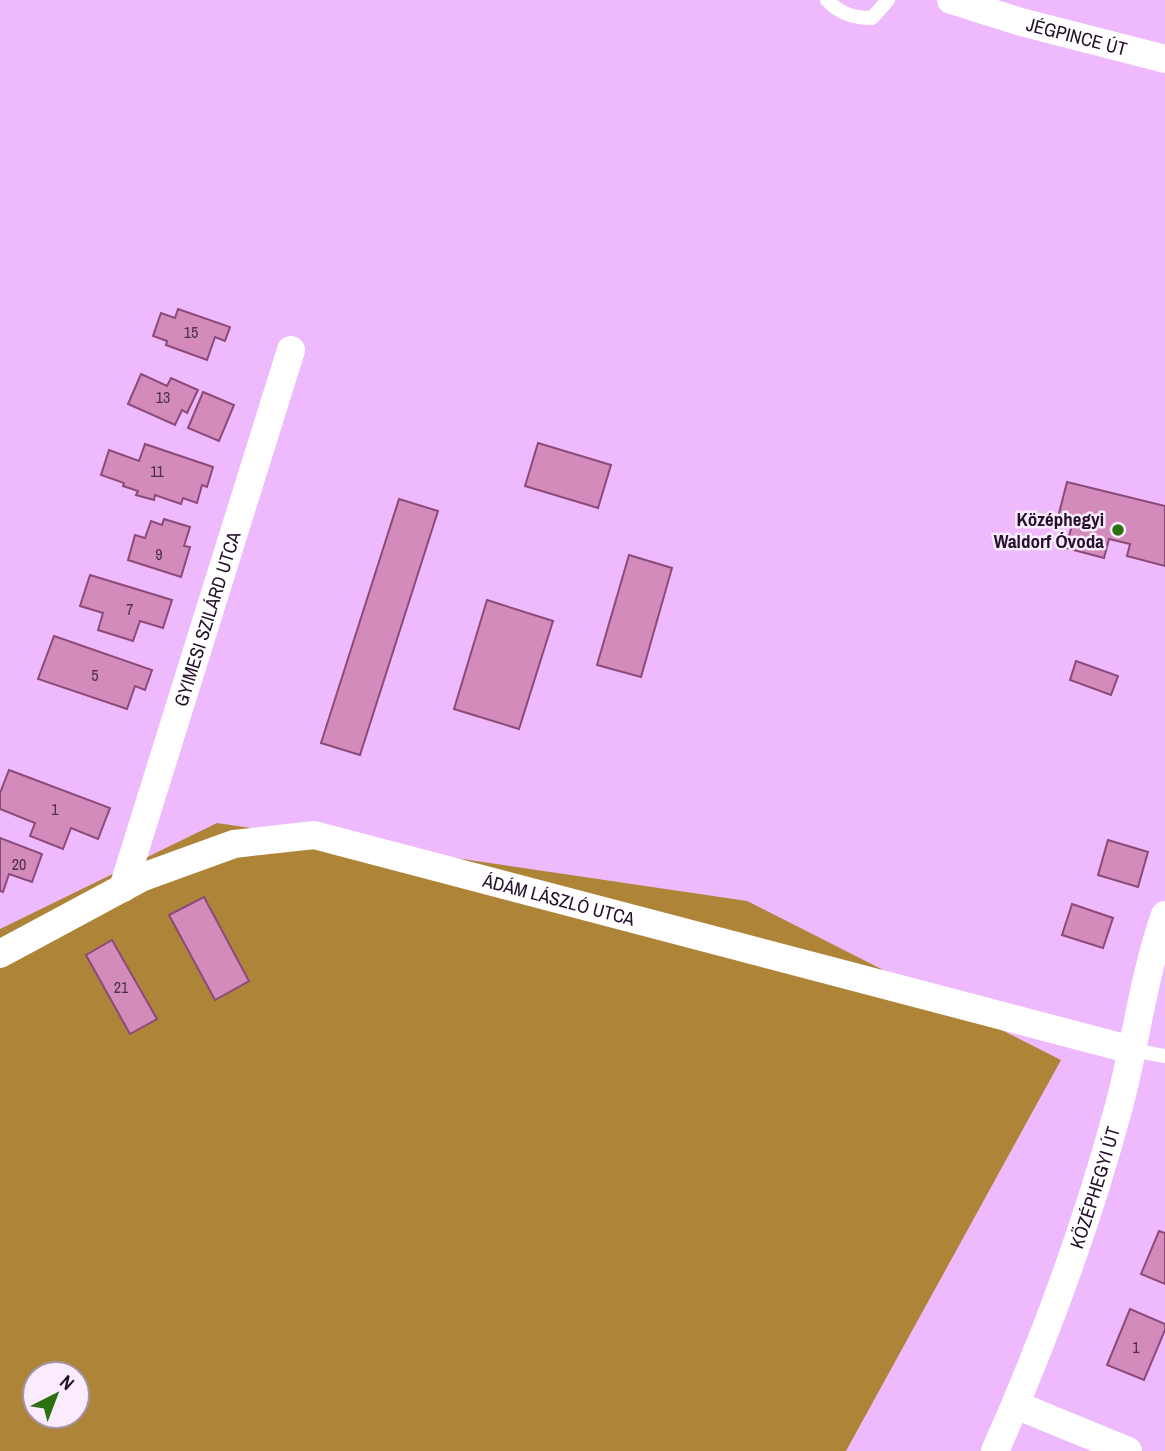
<svg xmlns="http://www.w3.org/2000/svg" width="1165" height="1451" font-family="'Archivo Narrow',sans-serif">
  <rect width="100%" height="100%" fill="#efbafd"/>
  <path fill="#ae8438" fill-rule="evenodd" d="M 217,823 L 747,901 L 1061,1060 L 846,1451 L 0,1451 L 0,929 ZM 35,1374 L 77,1374 L 77,1416 L 35,1416 Z"/>
  <g fill="#d28bbb" stroke="#8b4a78" stroke-width="2">
    <path d="M 178,309 L 230,327 L 225,341 L 215,337 L 207,360 L 166,345 L 167,341 L 153,336 L 161,313 L 175,318 Z"/>
    <path d="M 141,374 L 167,386 L 171,378 L 198,390 L 187,413 L 182,410 L 175,425 L 128,404 Z"/>
    <path d="M 203,392 L 234,405 L 219,441 L 188,428 Z"/>
    <path d="M 538,443 L 611,465 L 598,508 L 525,486 Z"/>
    <path d="M 145,444 L 213,467 L 207,487 L 202,485 L 197,503 L 183,498 L 181,504 L 155,495 L 154,500 L 136,495 L 138,491 L 123,486 L 124,483 L 101,475 L 109,450 L 139,461 Z"/>
    <path d="M 1067,482 L 1165,506 L 1165,566 L 1127,556 L 1130,544 L 1109,539 L 1104,558 L 1066,548 L 1073,521 L 1058,517 Z"/>
    <path d="M 399,499 L 438,511 L 360,755 L 321,743 Z"/>
    <path d="M 164,519 L 190,527 L 184,546 L 190,547 L 181,577 L 128,560 L 135,535 L 145,538 L 151,521 L 162,525 Z"/>
    <path d="M 629,555 L 672,568 L 641,677 L 597,665 Z"/>
    <path d="M 90,575 L 172,600 L 163,628 L 140,621 L 133,641 L 98,630 L 103,613 L 80,606 Z"/>
    <path d="M 487,600 L 553,621 L 519,729 L 454,709 Z"/>
    <path d="M 54,636 L 152,670 L 145,690 L 135,686 L 127,709 L 38,679 Z"/>
    <path d="M 1076,661 L 1118,676 L 1111,695 L 1070,680 Z"/>
    <path d="M 9,770 L 110,808 L 98,839 L 71,828 L 63,849 L 30,836 L 35,823 L 0,809 L 0,793 Z"/>
    <path d="M 0,838 L 42,854 L 32,882 L 9,874 L 3,892 L 0,891 Z"/>
    <path d="M 1108,840 L 1148,852 L 1138,887 L 1098,875 Z"/>
    <path d="M 204,897 L 249,981 L 215,1000 L 169,915 Z"/>
    <path d="M 1072,904 L 1113,918 L 1103,948 L 1062,935 Z"/>
    <path d="M 112,940 L 157,1019 L 130,1034 L 86,955 Z"/>
    <path d="M 1159,1231 L 1165,1233 L 1165,1284 L 1141,1274 Z"/>
    <path d="M 1130,1309 L 1165,1324 L 1165,1330 L 1144,1380 L 1107,1365 Z"/>
  </g>
  <g fill="none" stroke-linecap="round" stroke-linejoin="round">
    <g stroke="#fff" stroke-width="14">
      <path d="M 827,0 C 840,14 854,18 872,18 L 888,0"/>
      <path d="M 1132,1050 L 1165,1056"/>
    </g>
    <g stroke="#fff" stroke-width="28">
      <path id="s1" d="M 951,0 L 1021,22 L 1165,59"/>
      <path id="s2" d="M 123,888 L 291,350"/>
      <path id="s3" d="M 0,954 L 143,877 L 234,844 L 314,835 L 1132,1050"/>
      <path d="M 1016,1405 L 1128,1451"/>
      <path id="s4" d="M 995,1451 C 1045,1339 1087,1225 1119,1106 C 1136,1043 1143,977 1165,915"/>
    </g>
  </g>
  <circle fill="#2b7112" stroke="#fbebff" stroke-width="2.5" cx="1118" cy="530" r="7"/>
  <g text-anchor="middle" dominant-baseline="central" stroke-width="5" stroke-linejoin="round" paint-order="stroke">
    <g font-size="16" fill="#50304e">
      <text x="191" y="332">15</text>
      <text x="163" y="397">13</text>
      <text x="157" y="471">11</text>
      <text x="159" y="554">9</text>
      <text x="130" y="609">7</text>
      <text x="95" y="675">5</text>
      <text x="55" y="809">1</text>
      <text x="19" y="864">20</text>
      <text x="121" y="987">21</text>
      <text x="1136" y="1347">1</text>
    </g>
    <g font-size="19" fill="#241129" stroke="#fbebff">
      <text stroke="none"><textPath href="#s1" startOffset="131">JÉGPINCE ÚT</textPath></text>
      <text stroke="none"><textPath href="#s2" startOffset="282">GYIMESI SZILÁRD UTCA</textPath></text>
      <text stroke="none"><textPath href="#s3" startOffset="593">ÁDÁM LÁSZLÓ UTCA</textPath></text>
      <text stroke="none"><textPath href="#s4" startOffset="282">KÖZÉPHEGYI ÚT</textPath></text>
    </g>
    <g font-size="19" font-weight="bold" fill="#241129" stroke="#fbebff" text-anchor="end">
      <text x="1104" y="519">Középhegyi<tspan x="1104" dy="22">Waldorf Óvoda</tspan></text>
    </g>
  </g>
  <g transform="translate(56 1395) rotate(42)"><circle r="33" fill="#fbebff" stroke="#a594a9" stroke-width="2"/>
  <path d="M0-5L12 26L0 18L-12 26Z" fill="#2b7112"/>
  <text y="-10" font-size="19" font-weight="bold" text-anchor="middle" fill="#241129">N</text>
  </g>
</svg>
